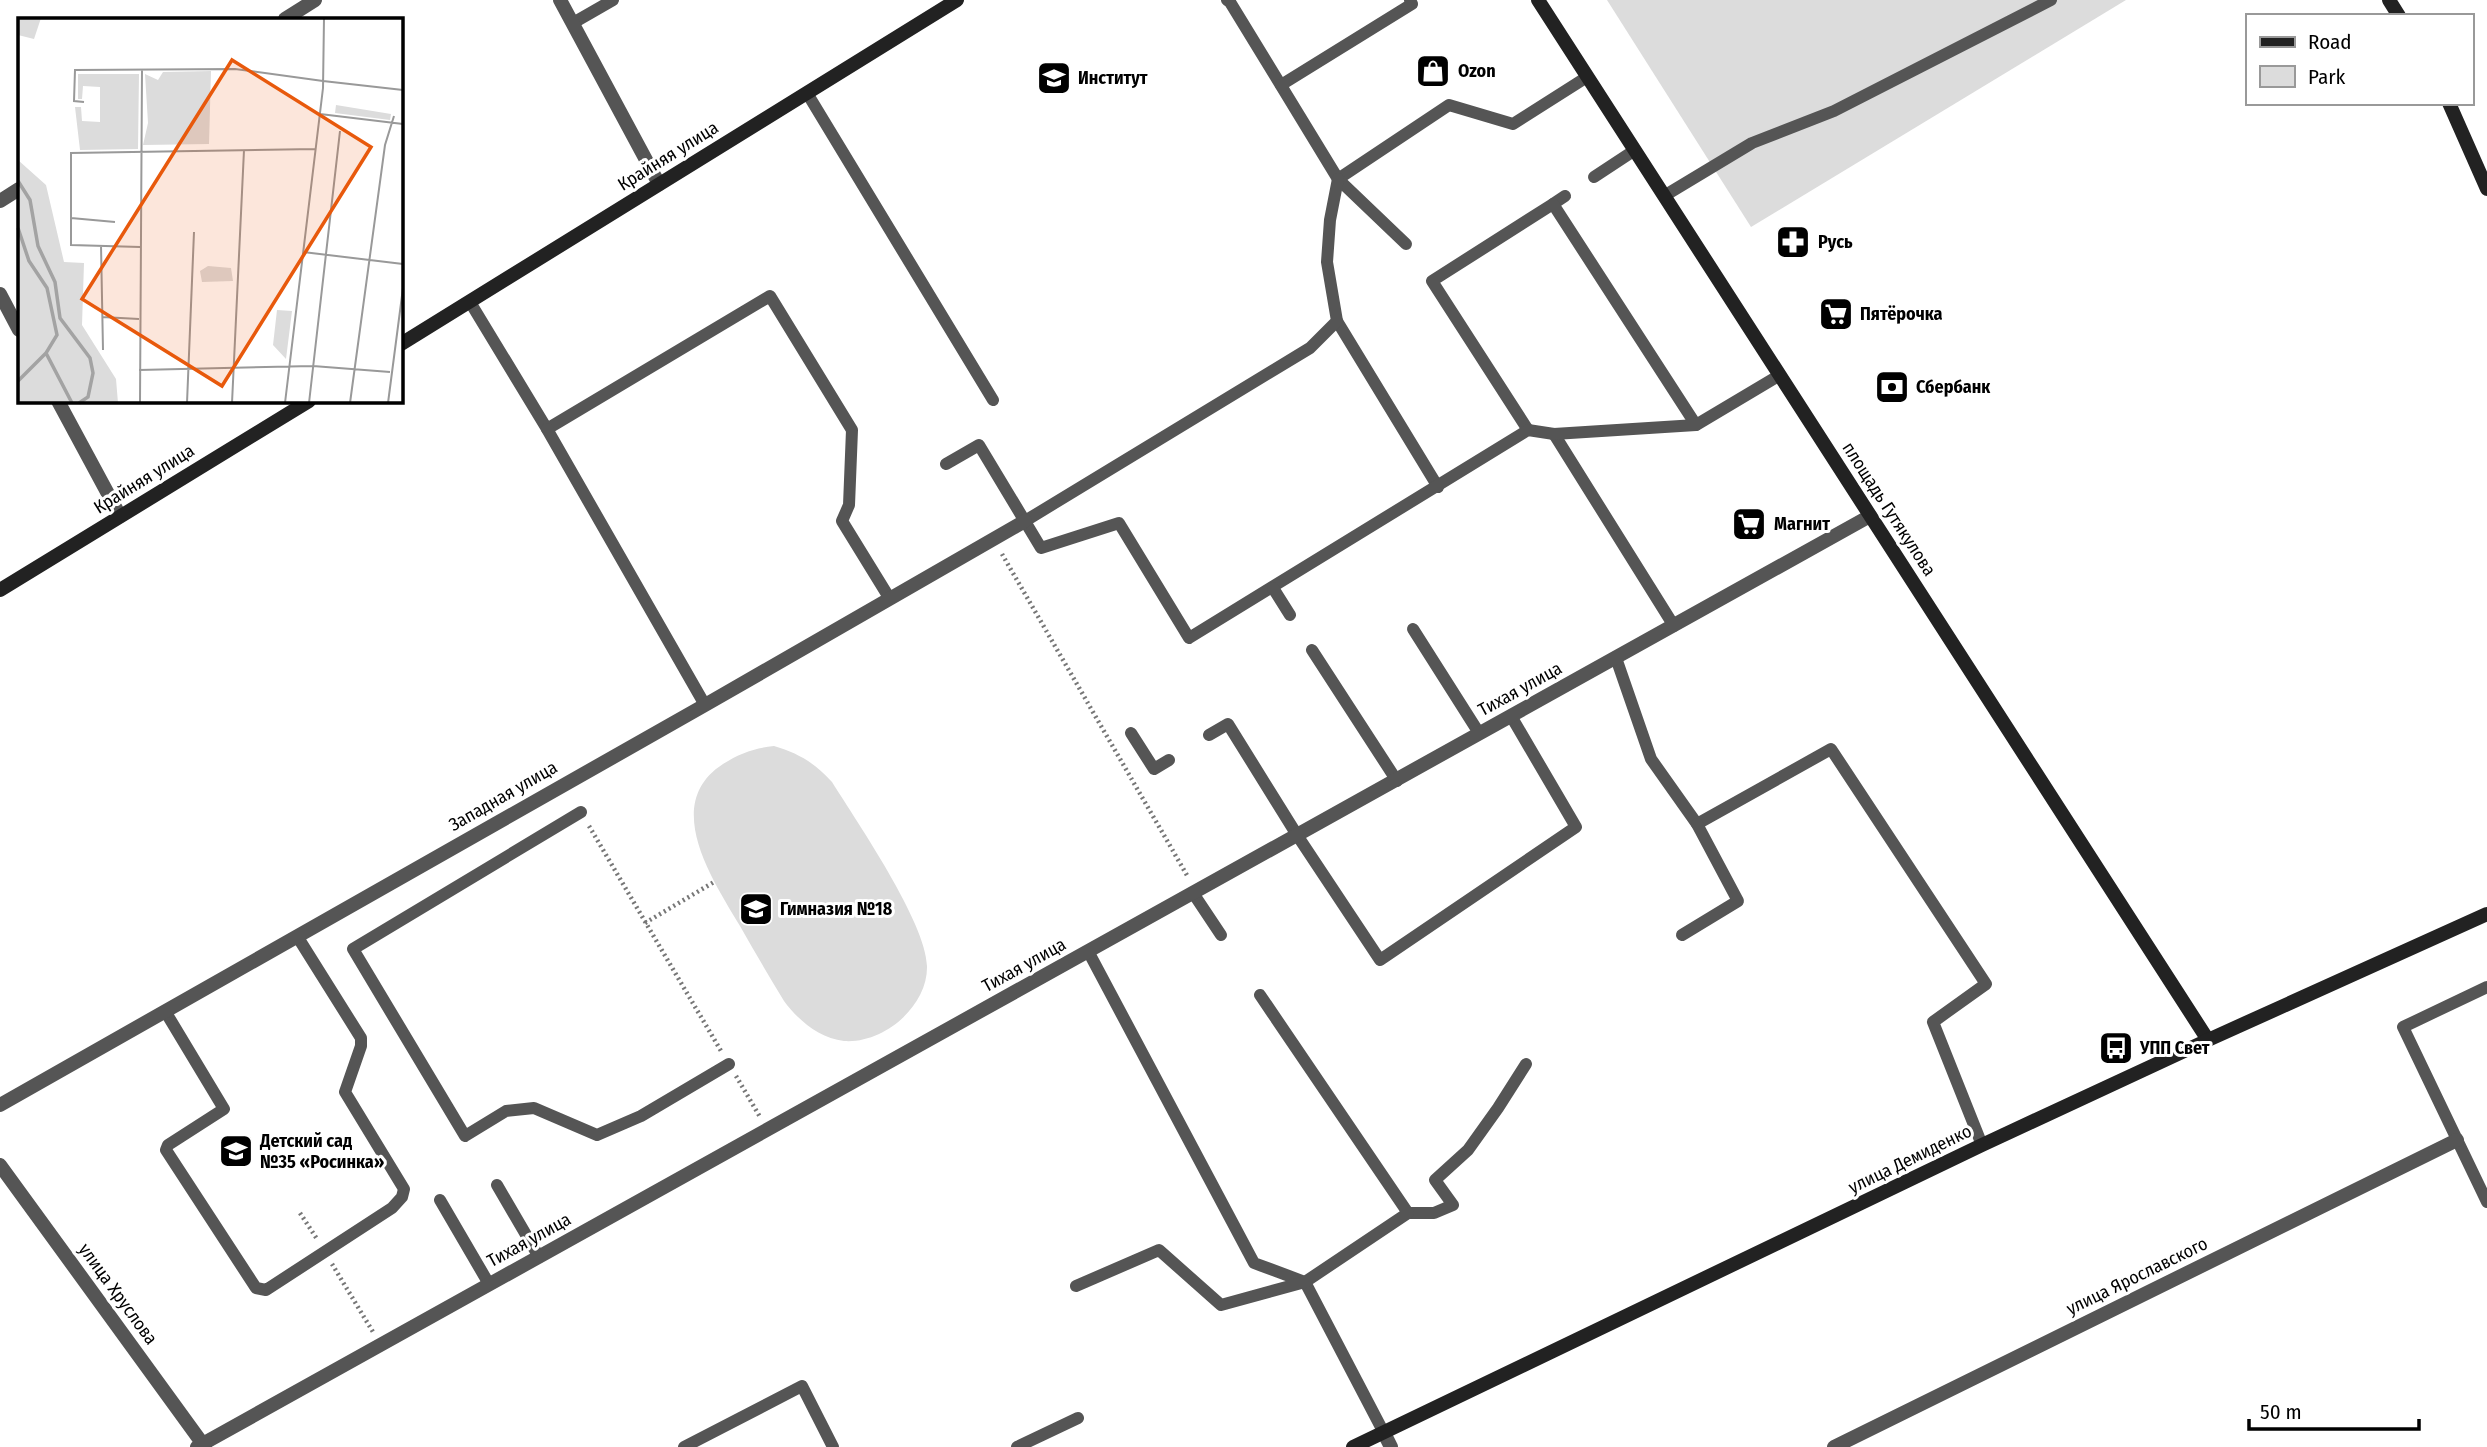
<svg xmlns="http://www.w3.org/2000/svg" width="2487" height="1447" font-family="'Fira Sans Condensed',sans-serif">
  <rect width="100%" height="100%" fill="#fff"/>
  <g fill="#dcdcdc">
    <path d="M 1607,0 L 2126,0 L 1751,227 Z"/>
    <path d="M 774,746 C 798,753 815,763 832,782 C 857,822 926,922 927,966 C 928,1006 884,1044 844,1041 C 819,1038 798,1020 784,1001 C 769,976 754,951 740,926 C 713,880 661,804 723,764 C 740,753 755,748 774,746 Z"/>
  </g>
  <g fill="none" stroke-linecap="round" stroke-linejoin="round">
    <g stroke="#777" stroke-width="4.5" stroke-dasharray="2 3.5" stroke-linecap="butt">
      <path d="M 1002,554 L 1188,877"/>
      <path d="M 589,826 L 721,1051"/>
      <path d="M 645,923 L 714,882"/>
      <path d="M 736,1076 L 760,1117"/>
      <path d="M 300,1213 L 317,1239"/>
      <path d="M 332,1264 L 373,1332"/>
    </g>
    <g stroke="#555" stroke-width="12">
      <path d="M 1227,0 L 1230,2 L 1338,179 L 1449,105 L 1513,124 L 1587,77"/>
      <path d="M 573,23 L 613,0"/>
      <path d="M 1281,85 L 1412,4 L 1410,0"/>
      <path d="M 807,93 L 993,400"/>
      <path d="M 1594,177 L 1635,150"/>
      <path d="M 1338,179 L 1406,244"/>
      <path d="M 1664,196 L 1752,143 L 1834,111 L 2051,0"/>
      <path d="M 1553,204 L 1565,196"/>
      <path d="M 470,302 L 547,429 L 770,296 L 852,430 L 849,505 L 842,521 L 890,599"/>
      <path d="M 1337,321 L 1438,487"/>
      <path d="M 547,429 L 705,705"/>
      <path d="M 1528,430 L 1432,281 L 1553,204 L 1696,425"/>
      <path d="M 1554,434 L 1674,626"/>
      <path d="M 946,464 L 979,445 L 1041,548 L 1119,523 L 1189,638 L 1528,430 L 1554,434 L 1696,425 L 1780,375"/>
      <path d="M 1025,521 L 1310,348 L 1337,321 L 1327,262 L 1330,220 L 1338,179"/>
      <path d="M 1273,588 L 1290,615"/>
      <path d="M 1413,629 L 1479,733"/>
      <path d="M 1312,650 L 1397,781"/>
      <path d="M 1616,658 L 1651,759 L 1697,824 L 1831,749 L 1986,984 L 1933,1022 L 1982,1145"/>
      <path d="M 1131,733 L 1154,769 L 1169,760"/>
      <path d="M 1209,735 L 1228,724 L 1297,835 L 1380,960 L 1576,827 L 1511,716"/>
      <path d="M 581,812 L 353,949 L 465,1136 L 506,1111 L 534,1108 L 597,1135 L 641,1116 L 729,1064"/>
      <path d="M 1193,893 L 1221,935"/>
      <path d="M 1682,935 L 1738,901 L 1697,824"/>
      <path d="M 1088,951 L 1254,1263 L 1305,1282 L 1384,1433"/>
      <path d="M 2487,987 L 2403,1027 L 2487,1202"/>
      <path d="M 165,1011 L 224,1109 L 168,1145 L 166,1150 L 256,1288 L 266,1290 L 392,1208 L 402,1197 L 404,1189 L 345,1092 L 361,1046 L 361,1038 L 297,936"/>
      <path d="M 497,1185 L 539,1257"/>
      <path d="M 440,1200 L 489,1284"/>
      <path d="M 1408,1213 L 1434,1213 L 1453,1205 L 1435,1180 L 1468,1150 L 1498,1108 L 1526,1064"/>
      <path d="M 1076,1286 L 1159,1250 L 1221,1305 L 1305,1282 L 1408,1213 L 1260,995"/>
      <path d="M 684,1447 L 802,1386 L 833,1447"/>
      <path d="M 1017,1447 L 1078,1418"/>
    </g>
    <g stroke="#555" stroke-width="14">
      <path d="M 560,0 L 659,184"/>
      <path d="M 285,19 L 315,0"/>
      <path d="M 0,201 L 19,189"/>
      <path d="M 0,294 L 19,330"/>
      <path d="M 58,401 L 120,516"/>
      <path d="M 0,1105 L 705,705 L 1025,521"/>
      <path d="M 0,1165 L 205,1447"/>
      <path d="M 1384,1433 L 1391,1447"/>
      <path d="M 197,1447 L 1870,516"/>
      <path d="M 1834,1447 L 2457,1140"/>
    </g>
    <g stroke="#222" stroke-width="14">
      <path d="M 1538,0 L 2208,1040"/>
      <path d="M 2389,0 L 2399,16"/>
      <path d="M 2449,103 L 2487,189"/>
      <path d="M 401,344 L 957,0"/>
      <path d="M 0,590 L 309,401"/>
      <path d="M 1353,1447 L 1982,1145 L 2208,1040 L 2487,914"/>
    </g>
  </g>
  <defs>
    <g id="shop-square" transform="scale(1.75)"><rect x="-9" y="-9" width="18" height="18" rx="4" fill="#000" stroke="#fff"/><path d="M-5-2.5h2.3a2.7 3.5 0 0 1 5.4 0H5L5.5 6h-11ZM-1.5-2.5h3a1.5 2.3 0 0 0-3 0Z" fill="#fff"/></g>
    <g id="school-square" transform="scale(1.75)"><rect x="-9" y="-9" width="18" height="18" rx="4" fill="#000" stroke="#fff"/><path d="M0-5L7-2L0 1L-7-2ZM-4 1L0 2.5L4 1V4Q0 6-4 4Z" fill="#fff"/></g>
    <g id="pharmacy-square" transform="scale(1.75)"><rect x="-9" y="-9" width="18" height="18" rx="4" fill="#000" stroke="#fff"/><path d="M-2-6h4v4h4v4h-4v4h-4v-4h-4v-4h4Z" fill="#fff"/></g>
    <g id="supermarket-square" transform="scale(1.75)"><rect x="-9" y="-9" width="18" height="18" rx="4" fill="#000" stroke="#fff"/><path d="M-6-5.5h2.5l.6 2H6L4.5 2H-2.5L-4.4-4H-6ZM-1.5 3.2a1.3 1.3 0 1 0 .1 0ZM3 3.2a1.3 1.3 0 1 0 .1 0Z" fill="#fff"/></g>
    <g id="bank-square" transform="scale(1.75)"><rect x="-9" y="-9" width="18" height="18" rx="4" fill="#000" stroke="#fff"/><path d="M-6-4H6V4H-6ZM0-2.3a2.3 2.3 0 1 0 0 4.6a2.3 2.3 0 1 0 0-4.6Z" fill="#fff"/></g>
    <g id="bus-square" transform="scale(1.75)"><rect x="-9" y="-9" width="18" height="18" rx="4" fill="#000" stroke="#fff"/><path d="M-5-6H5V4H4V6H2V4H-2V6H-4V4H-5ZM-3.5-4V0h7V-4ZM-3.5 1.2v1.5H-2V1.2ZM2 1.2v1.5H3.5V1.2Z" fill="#fff"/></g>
  </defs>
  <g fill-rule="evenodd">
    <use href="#shop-square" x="1433" y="71"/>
    <use href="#school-square" x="1054" y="78"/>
    <use href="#pharmacy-square" x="1793" y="242"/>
    <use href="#supermarket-square" x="1836" y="314"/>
    <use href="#bank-square" x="1892" y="387"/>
    <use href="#supermarket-square" x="1749" y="524"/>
    <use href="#school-square" x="756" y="909"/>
    <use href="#bus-square" x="2116" y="1048"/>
    <use href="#school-square" x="236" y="1151"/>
  </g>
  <g text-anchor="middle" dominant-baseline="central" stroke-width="6" stroke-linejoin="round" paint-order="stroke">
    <g font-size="18" font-weight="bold" fill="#000" stroke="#fff" text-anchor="start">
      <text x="1458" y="71">Ozon</text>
      <text x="1078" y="78">Институт</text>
      <text x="1818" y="242">Русь</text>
      <text x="1860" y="314">Пятёрочка</text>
      <text x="1916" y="387">Сбербанк</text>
      <text x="1774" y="524">Магнит</text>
      <text x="780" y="909">Гимназия №18</text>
      <text x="2140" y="1048">УПП Свет</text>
      <text x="260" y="1141">Детский сад<tspan x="260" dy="21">№35 «Росинка»</tspan></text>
    </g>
    <g font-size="18" fill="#000" stroke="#fff">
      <text transform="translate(668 156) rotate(-32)">Крайняя улица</text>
      <text transform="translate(144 479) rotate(-32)">Крайняя улица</text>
      <text transform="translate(1889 509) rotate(57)">площадь Гутякулова</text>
      <text transform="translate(1520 689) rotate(-29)">Тихая улица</text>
      <text transform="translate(503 796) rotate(-30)">Западная улица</text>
      <text transform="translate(1024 965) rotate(-29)">Тихая улица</text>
      <text transform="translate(1910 1159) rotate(-26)">улица Демиденко</text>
      <text transform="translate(529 1240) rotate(-29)">Тихая улица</text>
      <text transform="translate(2137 1276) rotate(-26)">улица Ярославского</text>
      <text transform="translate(118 1294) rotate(54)">улица Хруслова</text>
    </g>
  </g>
  <g transform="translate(18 18)">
    <rect width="385" height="385" fill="#fff"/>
    <path d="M 0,0 L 23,0 L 16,21 L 0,17 ZM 193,53 L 191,126 L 125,127 L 130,105 L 127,56 L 140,62 L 145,54 ZM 60,56 L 121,56 L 120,131 L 62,132 L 57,89 L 63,89 L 64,103 L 82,104 L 82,69 L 65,68 L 64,81 L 60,81 ZM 318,87 L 373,96 L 372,102 L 317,95 ZM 0,142 L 28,167 L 46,244 L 66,245 L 64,307 L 98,361 L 100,385 L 0,385 ZM 190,248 L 213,250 L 215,263 L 184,264 L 182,253 ZM 259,292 L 274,293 L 268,341 L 255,327 Z" fill="#dcdcdc"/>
    <path fill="none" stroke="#a3a3a3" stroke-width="3.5" d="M 0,163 L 12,182 L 20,228 L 37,264 L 42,300 L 72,340 L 75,355 L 70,379 L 61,385M 0,210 L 11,243 L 29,270 L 39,317 L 28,335 L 54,385M 0,363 L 28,335"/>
    <path fill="none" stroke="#999" stroke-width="2" d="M 305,63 L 385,72M 66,84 L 56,83 L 57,52 L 217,51 L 305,63M 302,96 L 385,106M 53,200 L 97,204M 83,227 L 85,332M 122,229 L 53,227 L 53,135 L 297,131M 285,234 L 385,246M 84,299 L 121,301M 121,352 L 295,348 L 372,354M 122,385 L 124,52M 169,385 L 176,214M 214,385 L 226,132M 267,385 L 305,70 L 306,0M 291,385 L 322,113M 332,385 L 367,127 L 376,98M 370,385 L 385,270"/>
    <path fill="#e8590c" fill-opacity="0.15" stroke="#e8590c" stroke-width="3.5" d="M 214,42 L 353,129 L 204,368 L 64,281 Z"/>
    <rect width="385" height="385" fill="none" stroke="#000" stroke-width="3.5"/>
  </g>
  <rect x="2246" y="14" width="228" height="91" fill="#ffffff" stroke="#999999" stroke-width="2"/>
  <rect x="2260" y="37" width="35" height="10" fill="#222222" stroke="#999999" stroke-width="2"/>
  <text x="2308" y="49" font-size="21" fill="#000000">Road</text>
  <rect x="2260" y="66" width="35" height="21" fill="#dcdcdc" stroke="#999999" stroke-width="2"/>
  <text x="2308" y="84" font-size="21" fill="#000000">Park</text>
  <path d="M2249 1419v10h170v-10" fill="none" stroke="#000000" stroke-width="3.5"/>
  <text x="2260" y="1419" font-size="21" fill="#000000" stroke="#ffffff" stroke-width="5" paint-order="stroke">50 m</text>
</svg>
